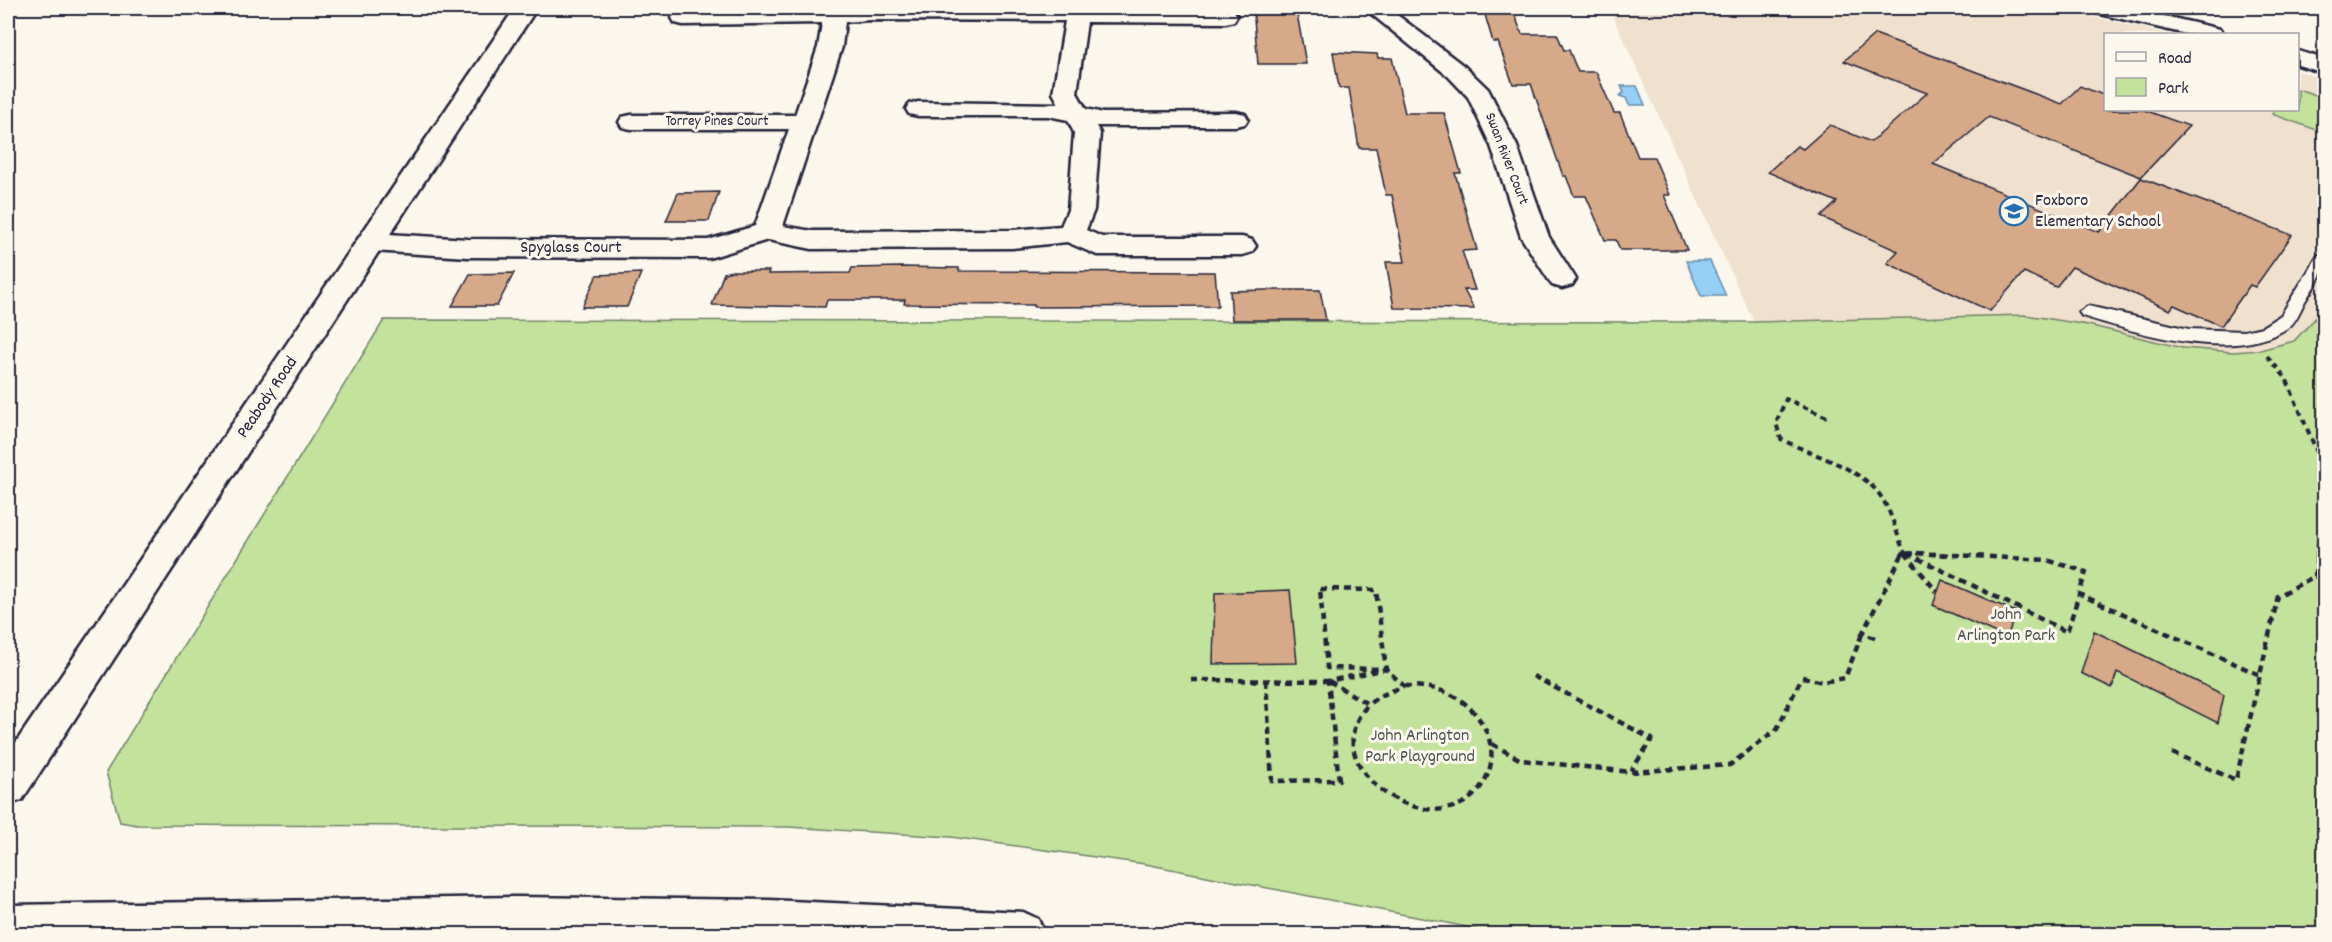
<svg xmlns="http://www.w3.org/2000/svg" width="2332" height="942" font-family="Dekko,sans-serif">
  <rect width="100%" height="100%" fill="#fbf7ec"/>
  <filter id="ink" filterUnits="userSpaceOnUse"><feTurbulence type="fractalNoise" baseFrequency=".0167" numOctaves="2"/><feDisplacementMap in="SourceGraphic" scale="12" xChannelSelector="R" yChannelSelector="G"/><feConvolveMatrix kernelMatrix="1 2 1 2 8 2 1 2 1" color-interpolation-filters="sRGB"/></filter>
  <g filter="url(#ink)">
    <path fill="#f0e0ce" d="M 1609,8 L 2055,8 L 2167,34 L 2106,34 L 2106,110 L 2298,110 L 2298,71 L 2324,79 L 2324,313 L 2321,312 L 2294,341 L 2260,350 L 2233,352 L 2183,348 L 2088,325 L 2026,315 L 1754,322 Z"/>
    <g fill="#c3e29b" stroke="#72826b" stroke-width="1.5">
      <path d="M 2298,89 L 2324,98 L 2322,132 L 2272,114 L 2276,110 L 2298,110 Z"/>
      <path d="M 2321,312 L 2324,313 L 2324,934 L 1494,934 L 1462,926 L 1145,864 L 951,837 L 788,827 L 137,825 L 120,822 L 106,772 L 384,320 L 1754,322 L 2026,315 L 2088,325 L 2183,348 L 2233,352 L 2260,350 L 2294,341 Z"/>
    </g>
    <g fill="#95cff5" stroke="#678aab" stroke-width="1.5">
      <path d="M 1621,86 L 1637,86 L 1645,105 L 1629,105 L 1626,98 L 1619,96 L 1624,93 Z"/>
      <path d="M 1686,261 L 1710,261 L 1726,296 L 1701,296 Z"/>
    </g>
    <g fill="#d6a988" stroke="#22223b" stroke-width="1.5">
      <path d="M 1253,8 L 1296,8 L 1306,64 L 1258,64 Z"/>
      <path d="M 1483,8 L 1512,8 L 1522,34 L 1557,34 L 1564,50 L 1569,50 L 1578,72 L 1596,72 L 1614,113 L 1620,113 L 1638,157 L 1654,157 L 1670,195 L 1664,195 L 1687,250 L 1620,250 L 1616,240 L 1605,240 L 1586,196 L 1574,196 L 1566,176 L 1563,176 L 1531,84 L 1513,84 L 1498,42 L 1493,42 Z"/>
      <path d="M 1875,34 L 2062,104 L 2080,86 L 2106,96 L 2106,110 L 2144,110 L 2189,126 L 2141,177 L 1989,117 L 1933,164 L 2099,232 L 2141,178 L 2292,235 L 2255,287 L 2250,285 L 2221,326 L 2174,305 L 2170,310 L 2072,267 L 2056,287 L 2024,272 L 1990,311 L 1887,263 L 1898,251 L 1821,217 L 1837,202 L 1768,172 L 1797,146 L 1803,149 L 1830,125 L 1871,142 L 1927,93 L 1844,61 Z"/>
      <path d="M 1333,52 L 1377,54 L 1378,58 L 1392,58 L 1405,113 L 1444,113 L 1461,173 L 1455,173 L 1477,250 L 1462,251 L 1475,290 L 1464,290 L 1474,309 L 1394,308 L 1386,262 L 1405,262 L 1392,195 L 1386,195 L 1376,148 L 1359,148 L 1349,88 L 1339,88 Z"/>
      <path d="M 719,192 L 709,221 L 666,221 L 678,193 Z"/>
      <path d="M 902,267 L 959,268 L 959,271 L 1215,272 L 1218,306 L 1034,307 L 1034,305 L 904,304 L 905,300 L 827,300 L 825,307 L 712,305 L 724,273 L 732,271 L 769,271 L 768,274 L 850,273 L 852,268 Z"/>
      <path d="M 514,273 L 497,306 L 452,306 L 470,274 Z"/>
      <path d="M 641,273 L 627,307 L 582,307 L 597,275 Z"/>
      <path d="M 1267,290 L 1320,290 L 1326,320 L 1232,320 L 1230,291 Z"/>
      <path d="M 1942,580 L 2016,612 L 2007,638 L 1933,605 Z"/>
      <path d="M 1290,590 L 1297,663 L 1213,664 L 1215,593 Z"/>
      <path d="M 2094,631 L 2224,695 L 2218,723 L 2117,672 L 2112,688 L 2081,673 Z"/>
    </g>
    <g fill="none" stroke-linecap="round" stroke-linejoin="round">
      <g stroke="#22223b" stroke-width="4">
        <path id="lane" d="M 2324,254 C 2326,272 2316,283 2307,298 C 2301,307 2298,319 2290,326 C 2238,365 2138,333 2082,316 L 2079,312 L 2088,306 L 2189,329 L 2244,331 L 2262,327 L 2281,315 L 2318,255 Z"/>
      </g>
      <g stroke="#22223b" stroke-width="5">
        <g id="street">
          <path d="M 853,8 L 1098,8 L 1234,11 L 1237,16 L 1234,21 L 1226,23 L 1087,22 L 1077,93 L 1086,109 L 1103,113 L 1236,112 L 1245,114 L 1248,119 L 1245,124 L 1236,126 L 1096,126 L 1100,133 L 1094,210 L 1086,230 L 1102,237 L 1242,237 L 1252,240 L 1256,246 L 1252,252 L 1242,255 L 1097,255 L 1067,242 L 1012,248 L 812,249 L 768,240 L 709,258 L 468,257 L 372,251 L 362,248 L 358,242 L 362,236 L 372,233 L 468,239 L 708,240 L 755,226 L 789,129 L 631,129 L 622,127 L 619,122 L 622,117 L 631,115 L 795,115 L 818,47 L 822,23 L 683,25 L 675,23 L 672,18 L 675,13 L 805,11 ZM 869,20 L 1065,21 L 1053,93 L 1059,104 L 918,102 L 909,104 L 906,109 L 909,114 L 918,116 L 1048,116 L 1068,120 L 1074,133 L 1068,210 L 1061,226 L 1012,230 L 812,231 L 783,226 L 842,47 L 845,22 Z"/>
          <path d="M 1364,8 L 1388,8 L 1464,66 L 1488,89 L 1517,146 L 1549,237 L 1576,279 L 1572,285 L 1562,288 L 1552,285 L 1521,237 L 1491,146 L 1468,97 L 1448,76 Z"/>
        </g>
      </g>
      <g stroke="#22223b" stroke-width="5">
        <g id="secondary">
          <path d="M 2093,8 L 2130,8 L 2220,29 L 2223,34 L 2186,34 L 2096,13 Z"/>
          <path d="M 2298,51 L 2324,59 L 2324,73 L 2298,65 Z"/>
          <path d="M 515,897 L 769,900 L 1023,912 L 1038,919 L 1045,934 L 8,934 L 8,905 Z"/>
        </g>
      </g>
      <g stroke="#22223b" stroke-width="5">
        <path id="primary" d="M 515,8 L 537,8 L 22,800 L 8,805 L 8,754 Z"/>
      </g>
      <g stroke="#22223b" stroke-width="4" stroke-dasharray="6 4.5" stroke-linecap="butt">
        <path d="M 2267,356 L 2286,378 L 2324,469 L 2317,555"/>
        <path d="M 1827,417 L 1786,399 L 1776,423 L 1781,439 C 1811,455 1851,464 1875,489 C 1890,505 1896,532 1904,552 L 1902,555"/>
        <path d="M 1904,552 L 1910,555"/>
        <path d="M 1905,553 L 1907,555"/>
        <path d="M 1908,553 L 1947,555"/>
      </g>
      <g stroke="#22223b" stroke-width="4.5" stroke-dasharray="7 5" stroke-linecap="butt">
        <path d="M 1905,553 L 1937,592"/>
        <path d="M 1907,553 L 2067,632 L 2079,594 L 2260,675"/>
        <path d="M 1917,553 L 2047,560 L 2086,572 L 2079,594"/>
        <path d="M 2315,576 L 2324,583"/>
        <path d="M 1320,589 L 1376,590 L 1386,669 L 1327,668 Z"/>
        <path d="M 1875,638 L 1862,634 L 1903,553"/>
        <path d="M 1533,676 L 1652,739 L 1631,771"/>
        <path d="M 1191,680 L 1328,681 L 1386,669 L 1404,686"/>
        <path d="M 1266,680 L 1272,781 L 1339,780 L 1328,681"/>
        <path d="M 1329,681 L 1366,703"/>
        <path d="M 1404,686 C 1418,686 1432,687 1445,692 C 1477,704 1502,743 1487,776 C 1449,859 1306,770 1368,705 C 1376,696 1393,691 1404,686 Z"/>
        <path d="M 1492,744 L 1521,760 L 1631,772 L 1730,765 L 1777,729 L 1802,677 L 1822,682 L 1845,678 L 1862,634"/>
        <path d="M 2172,753 L 2236,780 L 2278,596 L 2315,576 L 2317,553"/>
      </g>
      <use href="#lane" fill="#fbf7ec" fill-rule="evenodd"/>
      <use href="#street" fill="#fbf7ec" fill-rule="evenodd"/>
      <use href="#secondary" fill="#fbf7ec" fill-rule="evenodd"/>
      <use href="#primary" fill="#fbf7ec" fill-rule="evenodd"/>
    </g>
  </g>
  <defs>
    <g id="school-ring" transform="scale(1.5)"><circle r="9.5" fill="#fbf7ec" stroke="#1f6fb2" stroke-width="1.5"/><path d="M0-5L7-2L0 1L-7-2ZM-4 1L0 2.5L4 1V4Q0 6-4 4Z" fill="#1f6fb2"/></g>
  </defs>
  <g fill-rule="evenodd">
    <use href="#school-ring" x="2014" y="211"/>
  </g>
  <g text-anchor="middle" dominant-baseline="central" stroke-width="6" stroke-linejoin="round" paint-order="stroke">
    <g font-size="15" fill="#22223b" stroke="#fbf7ec">
      <text x="717" y="122">Torrey Pines Court</text>
      <text transform="translate(1506 159) rotate(69)">Swan River Court</text>
    </g>
    <g font-size="18" fill="#22223b" stroke="#fbf7ec" text-anchor="start">
      <text x="2035" y="201">Foxboro<tspan x="2035" dy="21">Elementary School</tspan></text>
    </g>
    <g font-size="18" fill="#22223b" stroke="#fbf7ec">
      <text x="571" y="248">Spyglass Court</text>
      <text transform="translate(268 398) rotate(-56)">Peabody Road</text>
    </g>
    <g font-size="18" fill="#4a5253" stroke="#fbf7ec">
      <text x="2006" y="615">John<tspan x="2006" dy="21">Arlington Park</tspan></text>
      <text x="1420" y="736">John Arlington<tspan x="1420" dy="21">Park Playground</tspan></text>
    </g>
  </g>
  <rect width="2332" height="942" fill="none" stroke="#fbf7ec" stroke-width="30"/>
  <rect x="15" y="15" width="2302" height="912" fill="none" stroke="#22223b" stroke-width="2" filter="url(#ink)"/>
  <rect x="2104" y="33" width="195" height="78" fill="#fbf7ec" stroke="#a4a2a5" stroke-width="1.5"/>
  <rect x="2116" y="52" width="30" height="9" fill="#fbf7ec" stroke="#a4a2a5" stroke-width="1.5"/>
  <text x="2158" y="63" font-size="18" fill="#22223b">Road</text>
  <rect x="2116" y="78" width="30" height="18" fill="#c3e29b" stroke="#a4a2a5" stroke-width="1.5"/>
  <text x="2158" y="93" font-size="18" fill="#22223b">Park</text>
</svg>
